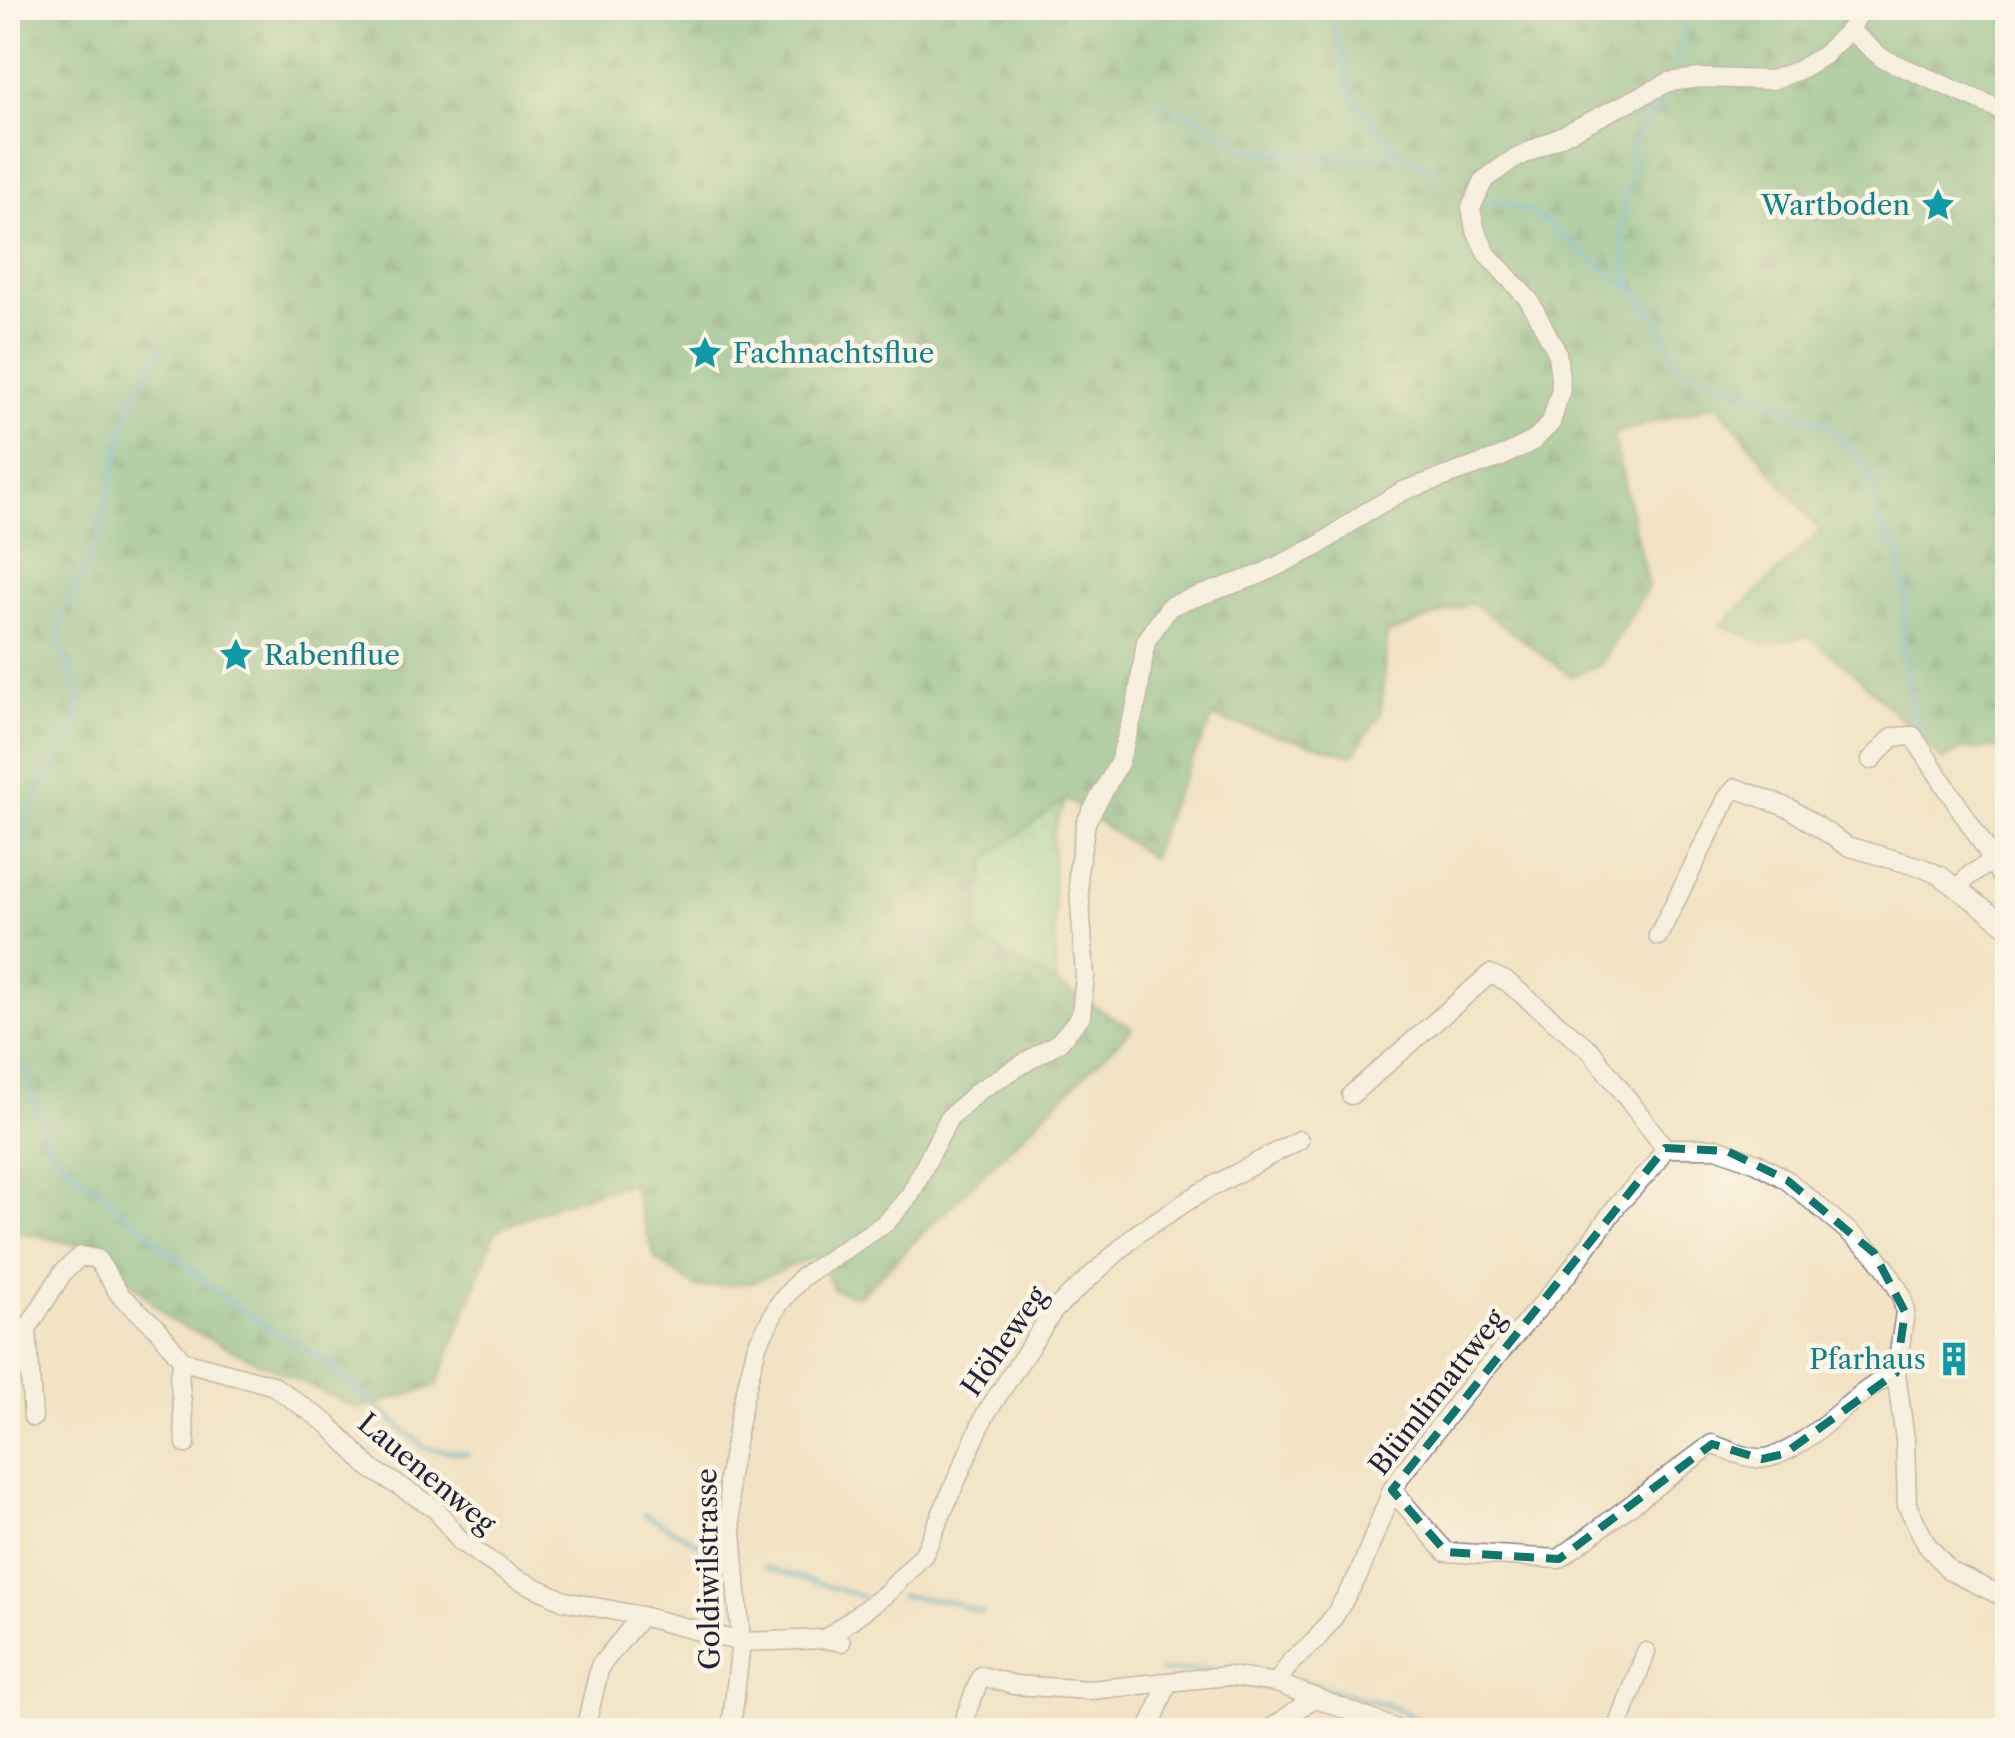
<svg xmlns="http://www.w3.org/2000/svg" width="2015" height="1738" font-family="'Libre Caslon Text',serif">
  <defs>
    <pattern id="grass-dots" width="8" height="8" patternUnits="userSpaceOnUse" patternTransform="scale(2.5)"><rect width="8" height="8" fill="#7fd498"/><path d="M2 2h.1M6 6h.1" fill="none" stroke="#6db684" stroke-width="1.8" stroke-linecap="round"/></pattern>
    <pattern id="forest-firs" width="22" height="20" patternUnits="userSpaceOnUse" patternTransform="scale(2.5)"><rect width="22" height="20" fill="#67b680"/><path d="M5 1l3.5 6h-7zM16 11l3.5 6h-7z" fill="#54946a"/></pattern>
  </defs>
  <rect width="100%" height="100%" fill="#fcf5e5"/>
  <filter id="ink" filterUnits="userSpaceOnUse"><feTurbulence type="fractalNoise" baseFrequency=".01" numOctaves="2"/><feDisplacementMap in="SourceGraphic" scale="20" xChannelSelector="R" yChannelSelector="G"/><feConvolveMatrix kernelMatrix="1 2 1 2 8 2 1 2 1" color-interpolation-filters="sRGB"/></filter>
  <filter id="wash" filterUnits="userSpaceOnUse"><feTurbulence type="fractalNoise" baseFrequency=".0048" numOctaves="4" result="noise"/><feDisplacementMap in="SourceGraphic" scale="40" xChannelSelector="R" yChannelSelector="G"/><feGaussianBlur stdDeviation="2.25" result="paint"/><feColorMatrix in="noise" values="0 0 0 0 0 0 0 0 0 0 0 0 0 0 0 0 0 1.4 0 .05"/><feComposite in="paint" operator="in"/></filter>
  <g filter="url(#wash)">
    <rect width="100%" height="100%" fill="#f2e3c4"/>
    <path fill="url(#grass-dots)" stroke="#507b6a" stroke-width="2.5" d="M 1066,799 L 1052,835 L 1056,985 L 974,937 L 986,858 Z"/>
    <path fill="url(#forest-firs)" stroke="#446c5e" stroke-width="2.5" d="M 8,8 L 2007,8 L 2007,748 L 1962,749 L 1943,761 L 1854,672 L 1808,636 L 1767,645 L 1722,625 L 1820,531 L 1717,404 L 1613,434 L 1648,587 L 1600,665 L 1571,676 L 1472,603 L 1387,634 L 1381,713 L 1353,755 L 1213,718 L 1172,800 L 1151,858 L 1066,799 L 986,858 L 975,937 L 1132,1028 L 859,1296 L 834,1290 L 817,1256 L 752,1282 L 698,1288 L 656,1260 L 631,1183 L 558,1204 L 496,1230 L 437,1386 L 359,1409 L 171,1321 L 100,1250 L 16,1231 L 8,1232 Z"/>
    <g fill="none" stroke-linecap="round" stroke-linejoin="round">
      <g stroke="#48aac7" stroke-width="5">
        <path d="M 1327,8 L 1345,59 L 1352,99 L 1401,154 L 1433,171"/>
        <path d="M 1674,65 L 1683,40 L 1687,8"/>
        <path d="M 1156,100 L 1203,121 L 1250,151 L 1349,159 L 1401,154"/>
        <path d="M 1662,100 L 1630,147 L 1634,161 L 1625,200 L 1622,233 L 1632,289 L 1656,317 L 1680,368 L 1765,396 L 1830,427 L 1860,458 L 1875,486 L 1876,518 L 1899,555 L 1906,597 L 1903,637 L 1906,677 L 1918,729"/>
        <path d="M 1491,200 L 1532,212 L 1630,288"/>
        <path d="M 8,918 L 21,880 L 25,821 L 76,730 L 80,698 L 59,643 L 63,611 L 94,549 L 134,394 L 162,348"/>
        <path d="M 8,1043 L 26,1072 L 49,1148 L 231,1304 L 326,1363 L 425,1448 L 468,1454"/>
        <path d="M 644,1514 L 703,1546"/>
        <path d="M 765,1567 L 863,1597"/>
        <path d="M 901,1596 L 949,1601 L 982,1613"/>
        <path d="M 1160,1672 L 1212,1669"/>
        <path d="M 1299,1681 L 1385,1704 L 1444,1730"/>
      </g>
    </g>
  </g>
  <g filter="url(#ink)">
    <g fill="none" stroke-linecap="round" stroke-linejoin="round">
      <g stroke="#8a8280" stroke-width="21">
        <g id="minor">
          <path d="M 1849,30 L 1882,58 L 2008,113"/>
          <path d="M 1871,760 L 1893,737 L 1913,736 L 1985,847 L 2008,889"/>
          <path d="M 1958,888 L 1970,875 L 1991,862"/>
          <path d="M 1658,936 L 1728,797 L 1736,788 L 1791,809 L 1847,846 L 1923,868 L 1941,876 L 2008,927"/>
          <path d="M 1351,1095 L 1490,974 L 1506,981 L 1591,1051 L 1665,1148 L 1717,1148 L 1757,1163 L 1787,1180 L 1874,1253 L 1885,1267 L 1902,1296 L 1905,1312 L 1896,1373 L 1905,1440 L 1907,1505 L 1927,1545 L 1950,1571 L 2008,1599"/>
          <path d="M 183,1361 L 179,1375 L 186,1444"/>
          <path d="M 33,1417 L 27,1329 L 64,1271 L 81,1256 L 97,1259 L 120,1295 L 156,1327 L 183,1361 L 272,1385 L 328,1424 L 370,1468 L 435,1508 L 461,1542 L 515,1578 L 565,1601 L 641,1616 L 741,1642 L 825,1639 L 841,1642"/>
          <path d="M 1392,1490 L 1446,1552 L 1559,1559 L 1712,1444 C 1728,1450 1748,1460 1765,1458 C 1805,1454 1853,1390 1896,1373"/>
          <path d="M 825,1639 L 887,1593 L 924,1554 L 985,1415 L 1054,1310 L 1138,1233 L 1200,1193 L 1299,1140"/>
          <path d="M 1277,1683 L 1292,1660 L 1315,1641 L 1335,1615 L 1359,1574 L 1392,1490 L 1405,1470 L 1465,1393 L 1567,1275 L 1618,1204 L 1653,1167 L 1665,1148"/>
          <path d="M 585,1730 L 600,1666 L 641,1616"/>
          <path d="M 731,1730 L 741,1642 L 728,1481 L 742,1405 L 757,1345 L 779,1304 L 802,1277 L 887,1222 L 910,1195 L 949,1118 L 978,1091 L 1059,1042 L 1081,1016 L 1085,976 L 1078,872 L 1086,822 L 1119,763 L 1137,702 L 1146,641 L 1170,606 L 1259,575 L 1318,546 L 1363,514 L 1403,491 L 1501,457 L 1533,441 L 1551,423 L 1561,389 L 1557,352 L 1529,300 L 1487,254 L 1475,229 L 1471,208 L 1484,180 L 1509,162 L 1669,82 L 1700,78 L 1772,80 L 1799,70 L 1824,55 L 1849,30 L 1863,8"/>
          <path d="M 960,1730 L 981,1676 L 1014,1685 L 1090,1690 L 1227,1676 L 1277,1683 L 1399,1730"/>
          <path d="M 1149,1730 L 1168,1682"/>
          <path d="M 1269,1730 L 1315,1697"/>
          <path d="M 1617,1730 L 1646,1652"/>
        </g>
      </g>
      <use href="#minor" stroke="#fff" stroke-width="18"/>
    </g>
  </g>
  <path d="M0 0H2015V1738H0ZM 1665,1148 L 1727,1151 L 1787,1180 L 1874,1253 L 1905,1312 L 1896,1373 L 1784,1454 L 1762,1459 L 1712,1444 L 1559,1559 L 1446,1552 L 1392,1490 Z" fill="#f2e3c4" fill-opacity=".55" fill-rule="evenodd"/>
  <path fill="none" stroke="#0f766e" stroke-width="8" stroke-dasharray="20 12" stroke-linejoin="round" d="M 1665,1148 L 1727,1151 L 1787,1180 L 1874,1253 L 1905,1312 L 1896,1373 L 1784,1454 L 1762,1459 L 1712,1444 L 1559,1559 L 1446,1552 L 1392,1490 Z"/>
  <defs>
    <g id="sight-bare" transform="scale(2.7)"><path d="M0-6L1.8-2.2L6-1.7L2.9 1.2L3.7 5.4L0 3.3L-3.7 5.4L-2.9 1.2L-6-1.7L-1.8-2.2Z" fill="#0f9aa8" stroke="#fcf5e5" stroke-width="2.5" paint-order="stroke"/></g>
    <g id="building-bare" transform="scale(2.7)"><path d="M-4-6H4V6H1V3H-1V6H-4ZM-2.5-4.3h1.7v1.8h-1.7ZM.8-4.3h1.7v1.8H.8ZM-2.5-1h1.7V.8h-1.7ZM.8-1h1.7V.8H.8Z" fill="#0f9aa8" stroke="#fcf5e5" stroke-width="2.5" paint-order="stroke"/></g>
  </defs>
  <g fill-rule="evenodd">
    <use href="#sight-bare" x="1938" y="205"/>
    <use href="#sight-bare" x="705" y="353"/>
    <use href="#sight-bare" x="236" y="655"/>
    <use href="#building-bare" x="1954" y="1359"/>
  </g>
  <g text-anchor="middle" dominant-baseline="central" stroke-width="9" stroke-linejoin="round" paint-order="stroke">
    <g font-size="28" fill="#0d838f" stroke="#fcf5e5" text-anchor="end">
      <text x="1910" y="205">Wartboden</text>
      <text x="733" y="353" text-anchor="start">Fachnachtsflue</text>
      <text x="264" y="655" text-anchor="start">Rabenflue</text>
      <text x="1926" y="1359">Pfarhaus</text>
    </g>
    <g font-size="28" fill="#22223b" stroke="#fcf5e5">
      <text transform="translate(1004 1341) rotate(-55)">Höheweg</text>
      <text transform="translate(1437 1392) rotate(-52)">Blümlimattweg</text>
      <text transform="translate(427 1473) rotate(40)">Lauenenweg</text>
      <text transform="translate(708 1569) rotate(-91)">Goldiwilstrasse</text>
    </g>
  </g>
  <rect width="2015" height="1738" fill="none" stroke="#fcf5e5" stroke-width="40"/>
</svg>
